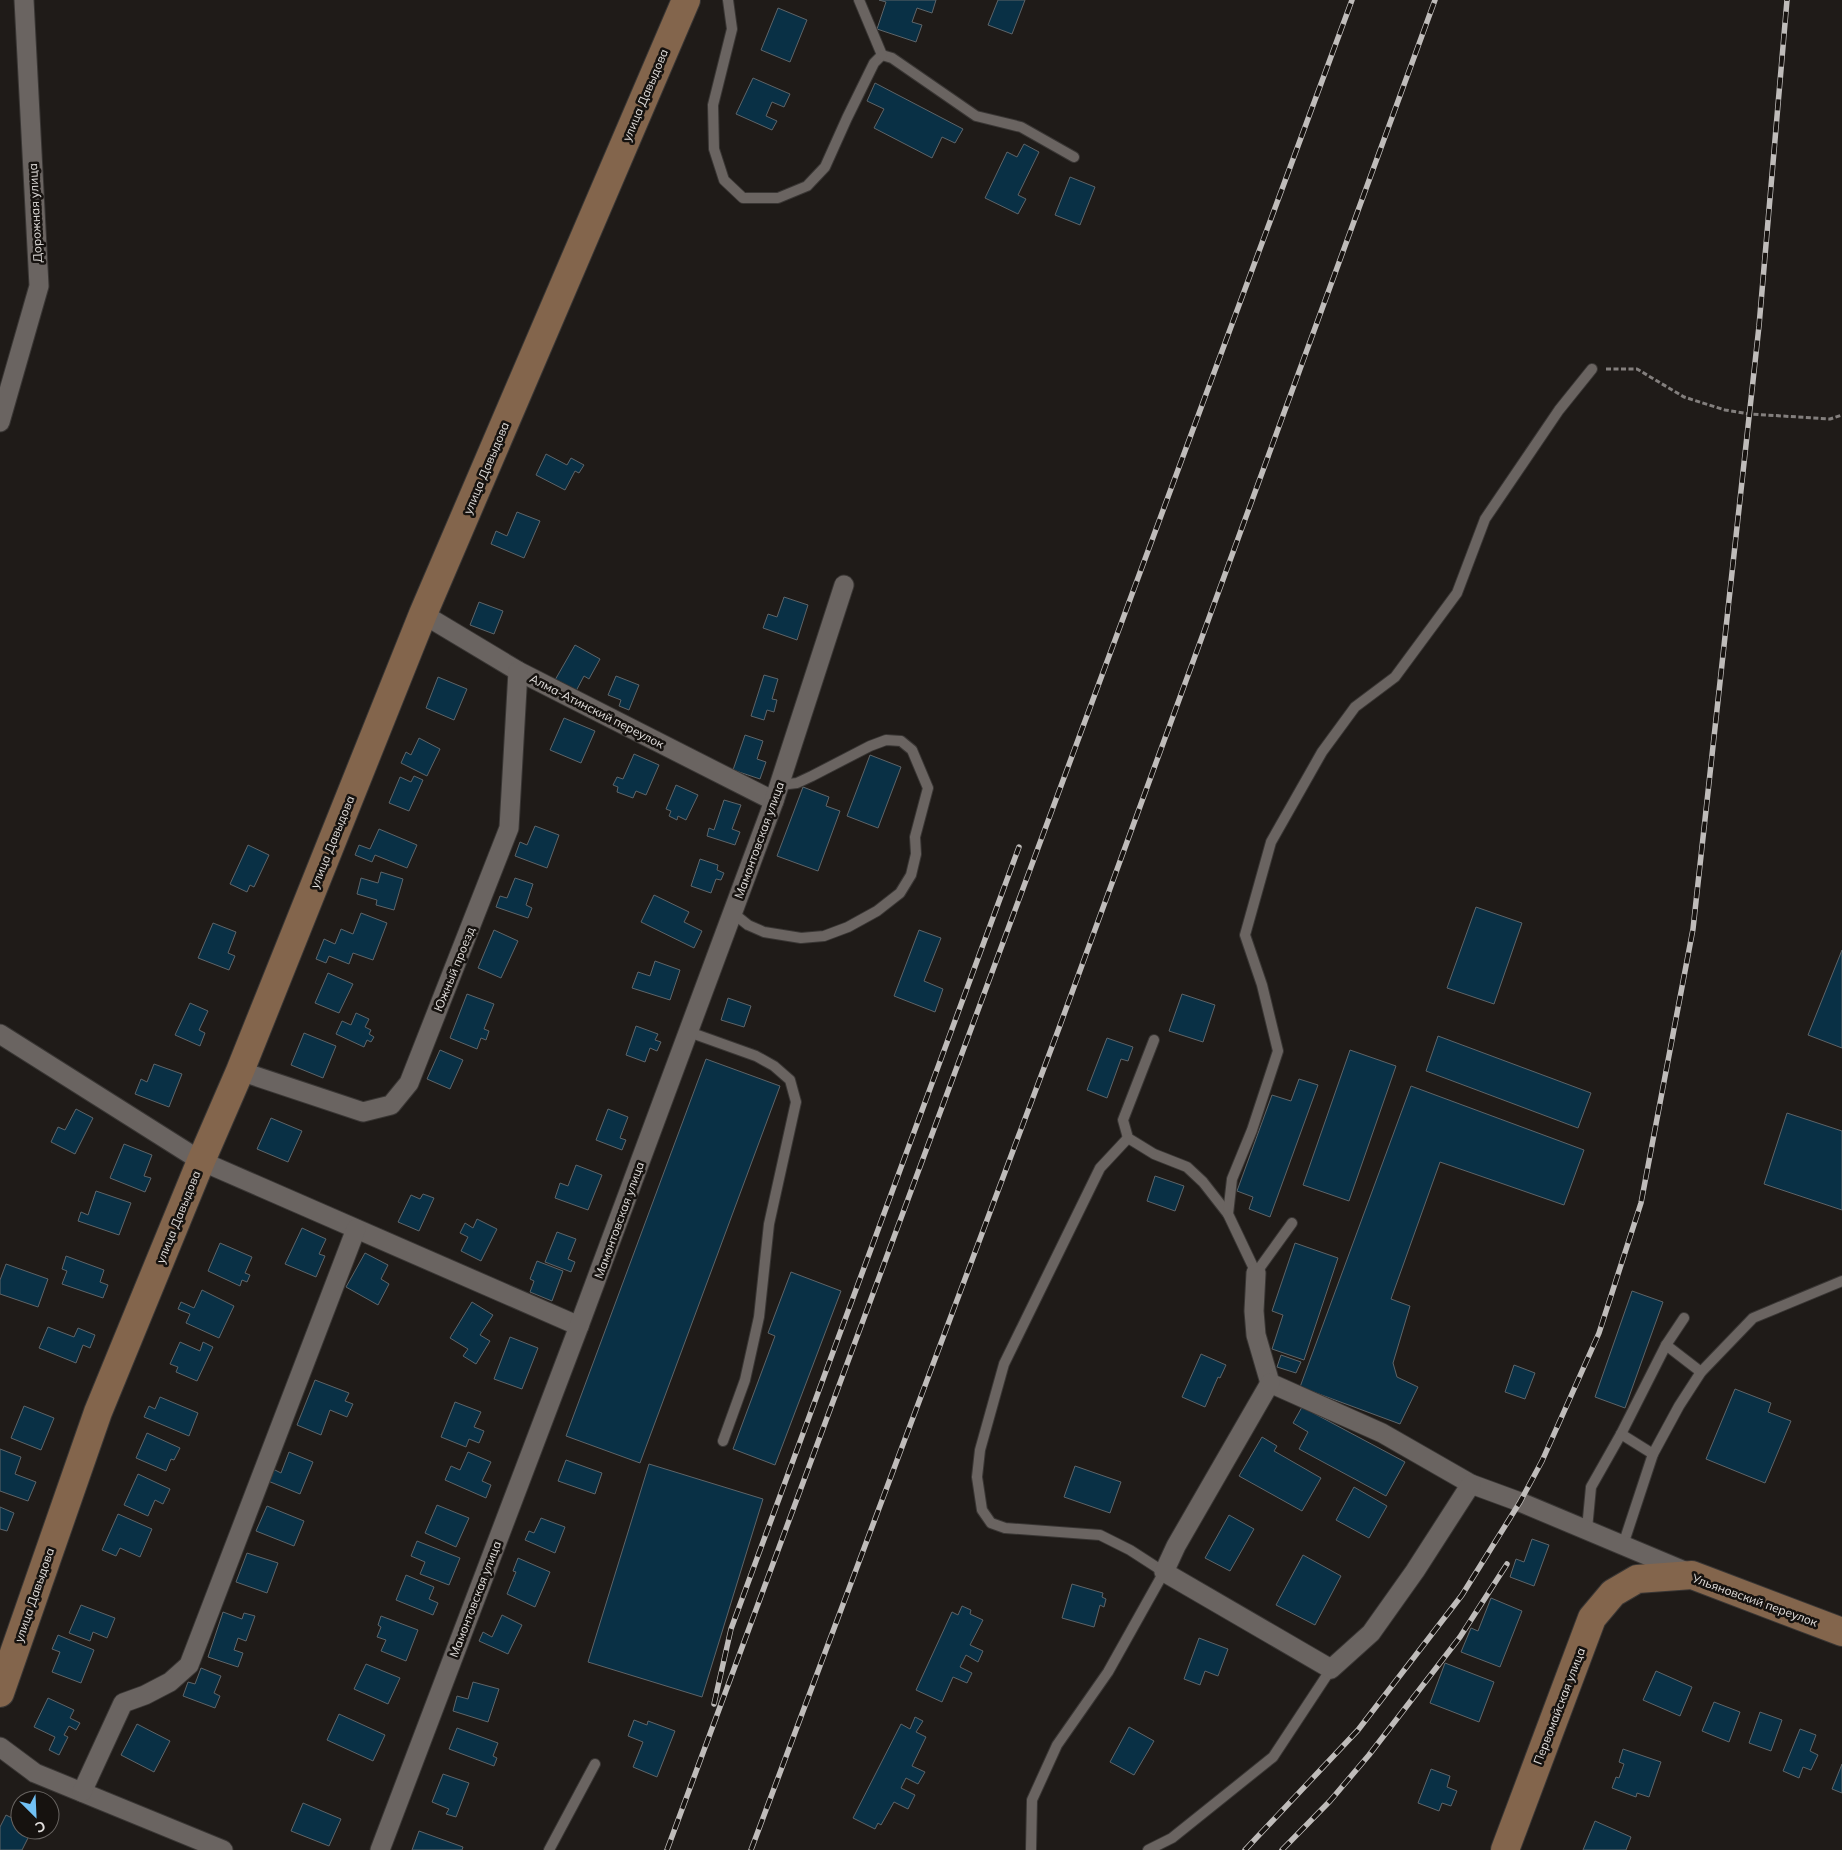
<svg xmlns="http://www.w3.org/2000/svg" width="1842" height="1850" font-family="Mulish,sans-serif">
  <rect width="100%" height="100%" fill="#1f1b18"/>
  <g fill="#093045" stroke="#5e6468">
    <path d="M 879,0 L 936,0 L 932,13 L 917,8 L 912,22 L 922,25 L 916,42 L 877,29 L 886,2 Z"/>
    <path d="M 998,0 L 1025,0 L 1012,34 L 988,25 Z"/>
    <path d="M 778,8 L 807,20 L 790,62 L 761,50 Z"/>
    <path d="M 753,78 L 790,94 L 784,107 L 772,102 L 766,116 L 777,121 L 772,130 L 736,114 Z"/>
    <path d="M 875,83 L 963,129 L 955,143 L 942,137 L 932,158 L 874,128 L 884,109 L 867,101 Z"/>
    <path d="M 1024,144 L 1039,152 L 1018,195 L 1026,199 L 1018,214 L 985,198 L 1007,152 L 1017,157 Z"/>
    <path d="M 1070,177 L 1095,187 L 1080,225 L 1055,215 Z"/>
    <path d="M 546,454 L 567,465 L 571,458 L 584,465 L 579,473 L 575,471 L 565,490 L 536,475 Z"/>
    <path d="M 517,512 L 540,521 L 524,558 L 491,544 L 496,531 L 507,536 Z"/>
    <path d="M 784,597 L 808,605 L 797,640 L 763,628 L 768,614 L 777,617 Z"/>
    <path d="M 479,602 L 503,611 L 494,634 L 470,625 Z"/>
    <path d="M 575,645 L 600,659 L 589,679 L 584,676 L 576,691 L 555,680 Z"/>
    <path d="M 764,675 L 778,679 L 772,699 L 777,700 L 774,712 L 767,710 L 764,720 L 751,716 Z"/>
    <path d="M 616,676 L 639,685 L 629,710 L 619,706 L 621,700 L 608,695 Z"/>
    <path d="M 438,677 L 467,689 L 454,720 L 426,708 Z"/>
    <path d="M 564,718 L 595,731 L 581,763 L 550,750 Z"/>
    <path d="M 745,735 L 763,741 L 757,759 L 766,762 L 760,779 L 733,770 Z"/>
    <path d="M 419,738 L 440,749 L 427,776 L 401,763 L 406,752 L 411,755 Z"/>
    <path d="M 634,754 L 659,765 L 646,795 L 636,791 L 633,798 L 617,792 L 618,787 L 613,785 L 617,777 L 623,779 Z"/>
    <path d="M 870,755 L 901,767 L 878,828 L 847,816 Z"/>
    <path d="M 414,776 L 423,780 L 409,811 L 389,803 L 400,777 L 411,782 Z"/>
    <path d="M 676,785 L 698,795 L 686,820 L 678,816 L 677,820 L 669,816 L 671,811 L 666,809 Z"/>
    <path d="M 803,787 L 829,797 L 826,806 L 840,811 L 818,871 L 777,856 Z"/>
    <path d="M 724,800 L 741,805 L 732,829 L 740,832 L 735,845 L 707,836 L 709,828 L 714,830 Z"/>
    <path d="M 535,826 L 559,835 L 547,868 L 515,856 L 520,842 L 527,845 Z"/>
    <path d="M 379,829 L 417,845 L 407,868 L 375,855 L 372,862 L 355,855 L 359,845 L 370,849 Z"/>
    <path d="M 248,845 L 269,855 L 254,887 L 250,885 L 247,892 L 230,884 Z"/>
    <path d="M 700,859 L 718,865 L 717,870 L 724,873 L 721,880 L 716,879 L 711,893 L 691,886 Z"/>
    <path d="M 381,872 L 403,879 L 394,910 L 376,905 L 377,900 L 357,894 L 361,878 L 378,883 Z"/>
    <path d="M 515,878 L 533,884 L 526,905 L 532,908 L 528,918 L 496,907 L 500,896 L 507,898 Z"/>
    <path d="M 654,895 L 689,912 L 684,922 L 702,931 L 694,948 L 641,922 Z"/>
    <path d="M 1476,907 L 1522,923 L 1494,1004 L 1447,988 Z"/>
    <path d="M 361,913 L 387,923 L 373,960 L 353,953 L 349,964 L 329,956 L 326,963 L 316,959 L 324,939 L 335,944 L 341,929 L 353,934 Z"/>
    <path d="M 213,923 L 236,932 L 228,953 L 235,956 L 229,970 L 198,958 Z"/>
    <path d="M 494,930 L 518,941 L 501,978 L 478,968 Z"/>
    <path d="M 919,930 L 941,938 L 924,981 L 943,989 L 935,1012 L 894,996 Z"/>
    <path d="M 1842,950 L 1842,1048 L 1808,1035 Z"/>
    <path d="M 655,961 L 680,970 L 670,1000 L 632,988 L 638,972 L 650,976 Z"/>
    <path d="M 328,973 L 353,984 L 339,1013 L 315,1003 Z"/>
    <path d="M 467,994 L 494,1004 L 484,1029 L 489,1031 L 486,1040 L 481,1038 L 477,1049 L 450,1038 Z"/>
    <path d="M 1182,994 L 1215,1005 L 1203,1042 L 1169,1031 Z"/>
    <path d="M 728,998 L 751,1006 L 744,1027 L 721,1020 Z"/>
    <path d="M 190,1003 L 208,1011 L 199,1030 L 205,1033 L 200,1046 L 175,1035 Z"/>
    <path d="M 356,1013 L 369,1019 L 365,1027 L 371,1030 L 369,1034 L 374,1037 L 371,1042 L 367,1040 L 364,1047 L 336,1034 L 342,1021 L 351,1025 Z"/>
    <path d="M 636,1026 L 658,1034 L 655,1040 L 661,1042 L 657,1051 L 650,1048 L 645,1062 L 626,1055 Z"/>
    <path d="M 304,1033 L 336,1046 L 323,1078 L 291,1065 Z"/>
    <path d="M 1438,1036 L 1591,1093 L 1578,1128 L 1426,1071 Z"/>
    <path d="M 1107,1038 L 1133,1047 L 1128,1061 L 1121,1059 L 1107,1098 L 1087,1090 Z"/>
    <path d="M 440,1050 L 463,1060 L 450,1089 L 427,1079 Z"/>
    <path d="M 1350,1050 L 1396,1066 L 1349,1201 L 1303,1185 Z"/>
    <path d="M 706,1059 L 780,1086 L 640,1463 L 566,1436 Z"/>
    <path d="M 154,1064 L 182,1074 L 169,1107 L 135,1094 L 141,1079 L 147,1082 Z"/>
    <path d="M 1299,1079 L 1318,1085 L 1270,1217 L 1249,1209 L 1253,1197 L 1237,1191 L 1272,1095 L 1291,1101 Z"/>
    <path d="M 1411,1086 L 1584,1150 L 1564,1205 L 1440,1162 L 1391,1299 L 1410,1306 L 1393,1363 L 1397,1377 L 1418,1387 L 1400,1424 L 1300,1387 Z"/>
    <path d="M 76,1109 L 93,1118 L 75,1154 L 51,1142 L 58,1127 L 65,1130 Z"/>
    <path d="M 608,1109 L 628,1117 L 620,1138 L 626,1140 L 622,1150 L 596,1140 Z"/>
    <path d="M 1787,1113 L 1842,1131 L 1842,1210 L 1764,1184 Z"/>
    <path d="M 271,1118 L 302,1131 L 288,1162 L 257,1149 Z"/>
    <path d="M 124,1144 L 152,1155 L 144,1176 L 151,1178 L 145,1192 L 110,1178 Z"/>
    <path d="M 576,1165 L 602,1175 L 588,1210 L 555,1198 L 560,1183 L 568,1186 Z"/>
    <path d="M 1155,1176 L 1184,1186 L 1175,1211 L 1147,1201 Z"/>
    <path d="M 96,1191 L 131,1203 L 119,1235 L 78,1221 L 81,1212 L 88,1215 Z"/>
    <path d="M 423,1194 L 434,1198 L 419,1231 L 398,1222 L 411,1195 L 420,1199 Z"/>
    <path d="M 477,1219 L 497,1229 L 481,1261 L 461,1251 L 468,1237 L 460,1233 L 465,1223 L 473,1228 Z"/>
    <path d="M 302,1228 L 326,1239 L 319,1254 L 325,1256 L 316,1277 L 285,1264 Z"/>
    <path d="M 557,1232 L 576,1239 L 568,1259 L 575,1262 L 571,1272 L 545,1262 Z"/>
    <path d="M 220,1243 L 252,1257 L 245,1273 L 250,1275 L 247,1282 L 242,1280 L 240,1286 L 208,1271 Z"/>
    <path d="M 1295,1243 L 1338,1258 L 1304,1360 L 1272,1349 L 1283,1315 L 1272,1311 Z"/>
    <path d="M 365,1253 L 388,1265 L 381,1279 L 389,1284 L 378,1305 L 346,1287 Z"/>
    <path d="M 66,1256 L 104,1270 L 100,1282 L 108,1285 L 103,1298 L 62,1284 L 67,1271 L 62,1269 Z"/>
    <path d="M 537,1261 L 563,1271 L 552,1301 L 530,1292 L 534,1281 L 530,1279 Z"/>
    <path d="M 6,1264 L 48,1279 L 38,1307 L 0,1294 L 0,1280 Z"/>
    <path d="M 791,1272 L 841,1291 L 775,1465 L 733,1449 L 775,1336 L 768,1333 Z"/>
    <path d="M 202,1290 L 234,1306 L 219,1338 L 186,1323 L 190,1314 L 178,1309 L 181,1302 L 194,1308 Z"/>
    <path d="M 1632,1291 L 1663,1302 L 1625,1408 L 1595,1397 Z"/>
    <path d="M 472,1302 L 493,1315 L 480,1335 L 490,1341 L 476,1364 L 463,1356 L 468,1349 L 450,1338 Z"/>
    <path d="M 48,1327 L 74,1337 L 78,1328 L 95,1335 L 90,1348 L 83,1345 L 76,1363 L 39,1348 Z"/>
    <path d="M 510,1337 L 538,1348 L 522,1389 L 494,1379 Z"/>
    <path d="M 180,1342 L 200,1351 L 203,1342 L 213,1347 L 197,1381 L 176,1372 L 178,1367 L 170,1364 Z"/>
    <path d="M 1201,1354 L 1226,1365 L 1220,1378 L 1218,1377 L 1205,1407 L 1182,1397 Z"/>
    <path d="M 1281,1355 L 1301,1362 L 1296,1373 L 1277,1367 Z"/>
    <path d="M 1514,1365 L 1535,1373 L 1525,1399 L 1505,1392 Z"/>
    <path d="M 315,1380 L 349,1393 L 345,1401 L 353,1404 L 347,1417 L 330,1410 L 321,1435 L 297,1425 Z"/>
    <path d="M 1735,1389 L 1771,1403 L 1768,1412 L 1791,1421 L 1765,1483 L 1706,1459 Z"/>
    <path d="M 160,1397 L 198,1413 L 189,1436 L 144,1417 L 149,1406 L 155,1409 Z"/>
    <path d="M 455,1402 L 481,1412 L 474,1427 L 484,1431 L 479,1443 L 469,1439 L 466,1447 L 441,1437 Z"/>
    <path d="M 24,1406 L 54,1418 L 41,1450 L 11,1438 Z"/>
    <path d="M 1302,1407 L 1405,1462 L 1386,1496 L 1299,1449 L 1308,1432 L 1293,1423 Z"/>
    <path d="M 147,1433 L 180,1448 L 174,1460 L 171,1459 L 166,1471 L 136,1458 Z"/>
    <path d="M 1262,1437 L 1277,1446 L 1274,1451 L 1321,1478 L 1302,1511 L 1239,1476 Z"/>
    <path d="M 0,1449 L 21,1457 L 15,1474 L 36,1482 L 28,1501 L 0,1491 Z"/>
    <path d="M 289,1452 L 313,1462 L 300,1494 L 268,1481 L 273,1469 L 281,1473 Z"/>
    <path d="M 468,1452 L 491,1462 L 482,1481 L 491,1485 L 486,1498 L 445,1480 L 451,1466 L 460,1470 Z"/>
    <path d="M 566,1460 L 602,1473 L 595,1494 L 558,1481 Z"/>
    <path d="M 649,1464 L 763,1499 L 702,1697 L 588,1662 Z"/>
    <path d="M 1075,1466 L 1121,1482 L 1110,1513 L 1064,1497 Z"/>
    <path d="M 138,1474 L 170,1489 L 163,1504 L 155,1500 L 148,1516 L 124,1505 Z"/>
    <path d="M 1354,1487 L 1387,1506 L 1369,1538 L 1336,1520 Z"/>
    <path d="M 437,1505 L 469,1518 L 456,1547 L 425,1533 Z"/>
    <path d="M 267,1506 L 304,1521 L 294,1546 L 256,1531 Z"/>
    <path d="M 0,1507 L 14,1513 L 7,1531 L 0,1529 Z"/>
    <path d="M 118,1514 L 152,1529 L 140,1557 L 120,1548 L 116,1556 L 102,1550 Z"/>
    <path d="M 1229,1515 L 1254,1529 L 1230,1571 L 1205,1558 Z"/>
    <path d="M 541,1518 L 565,1527 L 555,1553 L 525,1540 L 529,1531 L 534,1533 Z"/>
    <path d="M 1532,1539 L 1549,1545 L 1534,1586 L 1510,1577 L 1516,1559 L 1524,1562 Z"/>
    <path d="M 417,1541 L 460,1558 L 449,1585 L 420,1574 L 425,1562 L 411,1556 Z"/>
    <path d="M 247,1553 L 278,1563 L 267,1593 L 236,1582 Z"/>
    <path d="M 1303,1555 L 1341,1576 L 1315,1625 L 1276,1605 Z"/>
    <path d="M 518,1558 L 550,1572 L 535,1607 L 507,1594 L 516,1572 L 513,1571 Z"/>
    <path d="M 406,1575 L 434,1587 L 429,1599 L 438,1603 L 433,1615 L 396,1600 Z"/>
    <path d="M 1072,1584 L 1103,1593 L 1102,1597 L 1106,1599 L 1104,1607 L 1100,1605 L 1094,1627 L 1062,1618 Z"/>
    <path d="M 1491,1598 L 1522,1611 L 1500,1667 L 1461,1652 L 1471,1628 L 1478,1631 Z"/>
    <path d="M 81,1605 L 115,1618 L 107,1638 L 93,1632 L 90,1641 L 69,1633 Z"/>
    <path d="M 962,1606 L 971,1610 L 970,1614 L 983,1620 L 970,1645 L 983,1651 L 978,1662 L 966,1655 L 960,1667 L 972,1673 L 967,1683 L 953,1677 L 942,1702 L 916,1690 L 952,1612 L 958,1615 Z"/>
    <path d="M 223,1612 L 242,1619 L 244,1613 L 255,1616 L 246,1641 L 238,1638 L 234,1650 L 243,1653 L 238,1667 L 208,1657 Z"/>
    <path d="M 502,1615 L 522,1625 L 508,1654 L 479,1641 L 483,1632 L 492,1637 Z"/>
    <path d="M 381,1616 L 418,1630 L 406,1661 L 381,1651 L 386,1640 L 377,1637 L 381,1627 L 378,1625 Z"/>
    <path d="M 58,1635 L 94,1650 L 81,1683 L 52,1672 L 60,1652 L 52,1649 Z"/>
    <path d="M 1199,1638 L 1228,1649 L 1218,1676 L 1205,1671 L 1200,1685 L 1184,1679 Z"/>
    <path d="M 1445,1663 L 1494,1682 L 1479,1722 L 1430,1703 Z"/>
    <path d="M 366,1664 L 400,1678 L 388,1704 L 354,1689 Z"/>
    <path d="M 201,1668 L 221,1676 L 214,1693 L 220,1696 L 215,1708 L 183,1696 L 188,1682 L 195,1684 Z"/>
    <path d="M 1656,1671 L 1692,1687 L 1680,1716 L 1643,1700 Z"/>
    <path d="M 473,1682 L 499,1689 L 488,1722 L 453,1711 L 457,1696 L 468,1699 Z"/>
    <path d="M 48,1698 L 74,1710 L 70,1718 L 80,1723 L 76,1730 L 69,1726 L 64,1735 L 68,1737 L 59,1755 L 49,1750 L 55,1737 L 34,1727 Z"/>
    <path d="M 1714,1702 L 1740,1712 L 1729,1742 L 1702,1731 Z"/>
    <path d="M 1760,1712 L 1782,1720 L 1771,1751 L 1749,1743 Z"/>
    <path d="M 339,1714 L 385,1735 L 373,1761 L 327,1740 Z"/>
    <path d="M 915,1717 L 923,1721 L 916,1732 L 926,1737 L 912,1766 L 925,1772 L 918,1784 L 906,1778 L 901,1788 L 915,1795 L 908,1809 L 894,1802 L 881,1825 L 878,1823 L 875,1829 L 853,1818 L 901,1724 L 910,1729 Z"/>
    <path d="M 634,1720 L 647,1725 L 648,1721 L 675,1731 L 657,1777 L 633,1767 L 643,1742 L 628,1736 Z"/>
    <path d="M 137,1724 L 170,1741 L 154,1772 L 121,1755 Z"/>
    <path d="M 1129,1727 L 1154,1741 L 1134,1775 L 1110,1762 Z"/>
    <path d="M 457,1728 L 498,1743 L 493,1756 L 497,1758 L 494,1766 L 449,1749 Z"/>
    <path d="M 1800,1729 L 1816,1735 L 1810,1751 L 1818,1755 L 1811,1770 L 1803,1767 L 1799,1778 L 1783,1771 Z"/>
    <path d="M 1623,1749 L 1661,1762 L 1649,1797 L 1637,1793 L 1636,1797 L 1612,1788 L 1616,1777 L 1619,1778 L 1624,1764 L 1619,1762 Z"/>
    <path d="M 1842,1764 L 1842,1793 L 1832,1789 Z"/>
    <path d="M 1431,1769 L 1450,1776 L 1447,1787 L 1457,1791 L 1451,1806 L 1442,1803 L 1439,1811 L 1418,1803 Z"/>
    <path d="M 443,1774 L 469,1783 L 456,1817 L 446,1814 L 449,1809 L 432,1802 Z"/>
    <path d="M 303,1803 L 341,1819 L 329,1846 L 291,1831 Z"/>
    <path d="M 6,1815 L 20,1822 L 20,1830 L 32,1830 L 22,1850 L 0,1850 L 0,1827 Z"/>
    <path d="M 1595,1821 L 1631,1837 L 1626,1850 L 1583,1850 Z"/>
    <path d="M 419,1831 L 463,1847 L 462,1850 L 412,1850 Z"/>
  </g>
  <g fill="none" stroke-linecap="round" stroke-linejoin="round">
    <g stroke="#393634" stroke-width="12">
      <g id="service">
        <path d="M 728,0 L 732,29 L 713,105 L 714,149 L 724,180 L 743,198 L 778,198 L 807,186 L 825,167 L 847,118 L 874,63 L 882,55 L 892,58 L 976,116 L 1021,127 L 1074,157"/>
        <path d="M 859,0 L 882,55"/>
        <path d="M 733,913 L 748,925 L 764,932 L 801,938 L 824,936 L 848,927 L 877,911 L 900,893 L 911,875 L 916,854 L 915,837 L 928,788 L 912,750 L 901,741 L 886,740 L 870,746 L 812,776 L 797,783 L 780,785"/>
        <path d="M 689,1032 L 756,1056 L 774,1066 L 790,1080 L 796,1102 L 769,1224 L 759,1317 L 745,1380 L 723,1441"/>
        <path d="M 1154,1040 L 1123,1120 L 1128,1138 L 1154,1154 L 1187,1167 L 1203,1182 L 1228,1214"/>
        <path d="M 1292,1223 L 1256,1273 L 1228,1214 L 1232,1179 L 1252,1130 L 1278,1051 L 1262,985 L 1245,935 L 1271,842 L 1322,752 L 1355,707 L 1395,677 L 1457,593 L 1485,519 L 1559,410 L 1592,369"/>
        <path d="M 1666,1345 L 1701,1372"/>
        <path d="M 1621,1434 L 1653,1454"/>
        <path d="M 1587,1529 L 1591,1487 L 1621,1434 L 1666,1345 L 1684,1318"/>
        <path d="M 1623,1545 L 1653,1454 L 1679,1406 L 1701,1372 L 1753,1318 L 1842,1281"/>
        <path d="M 549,1850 L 595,1764"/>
        <path d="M 1031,1850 L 1032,1800 L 1057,1745 L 1108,1672 L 1164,1572 L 1130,1550 L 1100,1535 L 1005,1528 L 991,1523 L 982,1510 L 977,1477 L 980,1450 L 1004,1364 L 1100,1168 L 1128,1138"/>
        <path d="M 1148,1850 L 1172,1838 L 1273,1757 L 1331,1669"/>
      </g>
    </g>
    <g stroke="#393634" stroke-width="21">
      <g id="minor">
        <path d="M 0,422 L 39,286 L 24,0"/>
        <path d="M 423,614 L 518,671 L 774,801"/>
        <path d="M 0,1034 L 201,1161 L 579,1326"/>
        <path d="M 240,1071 L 363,1112 L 391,1105 L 409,1083 L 509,828 L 518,671"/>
        <path d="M 1256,1273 L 1254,1311 L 1256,1335 L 1270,1383 L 1382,1433 L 1471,1484 L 1520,1502 L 1689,1573"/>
        <path d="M 1270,1383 L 1176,1546 L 1164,1572 L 1331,1669 L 1371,1633 L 1415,1571 L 1471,1484"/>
        <path d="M 0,1747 L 35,1773 L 223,1850"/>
        <path d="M 82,1792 L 123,1703 L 145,1695 L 170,1682 L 189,1665 L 356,1229"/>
        <path d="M 380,1850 L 579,1326 L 774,801 L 844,585"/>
      </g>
    </g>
    <g stroke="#393634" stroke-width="30">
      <g id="secondary">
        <path d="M 0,1693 L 98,1412 L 201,1161 L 240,1071 L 423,614 L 686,0"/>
        <path d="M 1505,1850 L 1592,1618 L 1613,1593 L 1637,1579 L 1692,1575 L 1842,1632"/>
      </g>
    </g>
    <path stroke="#837f7d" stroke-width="3" stroke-dasharray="5 2.5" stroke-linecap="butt" d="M 1606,369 L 1637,369 L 1684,397 L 1725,410 L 1750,414 L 1830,419 L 1842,415"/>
    <use href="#service" stroke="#6a6461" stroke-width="10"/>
    <use href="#minor" stroke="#6a6461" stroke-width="19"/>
    <use href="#secondary" stroke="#83654c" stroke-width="28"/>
    <g stroke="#bfbcba" stroke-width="5.5">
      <g id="rail">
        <path d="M 714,1704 L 731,1629 L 1019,847"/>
        <path d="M 667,1850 L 1352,0"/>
        <path d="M 751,1850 L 1059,1028 L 1435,0"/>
        <path d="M 1245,1850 L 1358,1730 L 1462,1595 L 1520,1502 L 1542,1461 L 1599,1333 L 1641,1203 L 1693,929 L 1759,326 L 1787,0"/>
        <path d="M 1282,1850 L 1330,1801 L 1369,1755 L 1460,1637 L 1507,1564"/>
      </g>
    </g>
    <use href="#rail" stroke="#16120f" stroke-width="4" stroke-dasharray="11" stroke-linecap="butt"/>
  </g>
  <g text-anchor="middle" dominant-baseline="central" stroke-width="5" stroke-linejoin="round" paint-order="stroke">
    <g font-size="12" fill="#e2dfdd" stroke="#16120f">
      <text transform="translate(645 95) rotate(-67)">улица Давыдова</text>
      <text transform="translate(35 213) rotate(-93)">Дорожная улица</text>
      <text transform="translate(486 468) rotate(-67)">улица Давыдова</text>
      <text transform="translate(597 711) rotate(27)">Алма-Атинский переулок</text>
      <text transform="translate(759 840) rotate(-70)">Мамонтовская улица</text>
      <text transform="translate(332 842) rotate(-68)">улица Давыдова</text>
      <text transform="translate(454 969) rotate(-68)">Южный проезд</text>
      <text transform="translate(178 1217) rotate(-68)">улица Давыдова</text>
      <text transform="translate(619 1220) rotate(-70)">Мамонтовская улица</text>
      <text transform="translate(34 1595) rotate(-71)">улица Давыдова</text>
      <text transform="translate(475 1599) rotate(-69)">Мамонтовская улица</text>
      <text transform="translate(1755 1600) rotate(20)">Ульяновский переулок</text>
      <text transform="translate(1559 1706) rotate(-69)">Первомайская улица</text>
    </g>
  </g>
  <g transform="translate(35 1815) rotate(156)"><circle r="24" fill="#16120f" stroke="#686461"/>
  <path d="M0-4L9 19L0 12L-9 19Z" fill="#71c1f5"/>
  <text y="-8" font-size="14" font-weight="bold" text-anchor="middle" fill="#e2dfdd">С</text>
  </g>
</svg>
